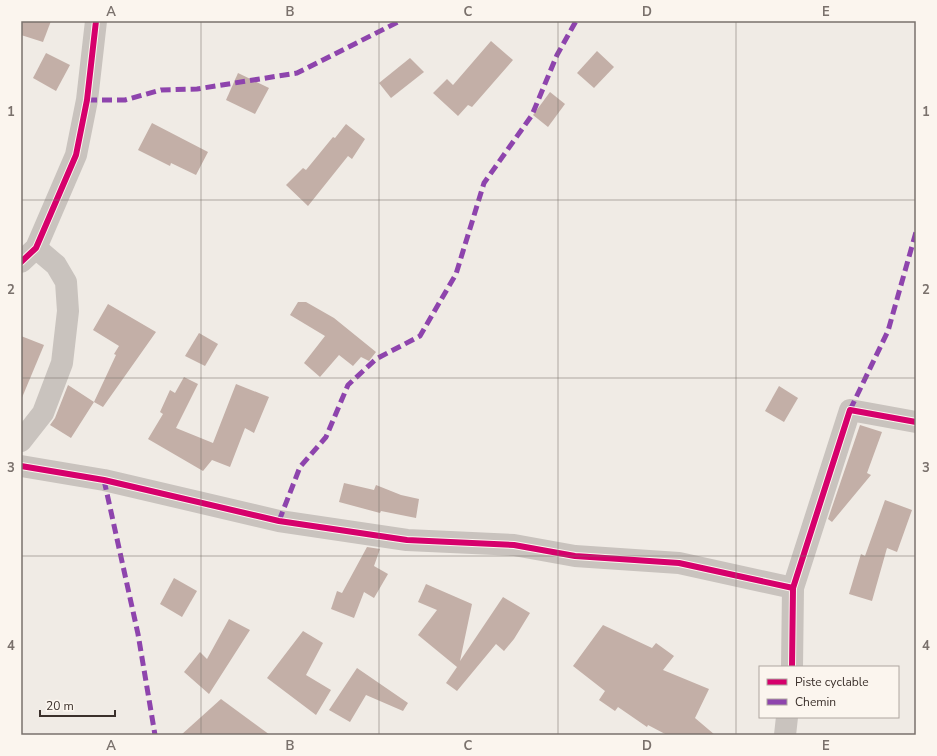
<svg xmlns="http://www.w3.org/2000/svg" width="937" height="756" font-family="'Nunito Sans',sans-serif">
  <rect width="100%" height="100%" fill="#f0ebe5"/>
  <g fill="#c3afa7">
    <path d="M 21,21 L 51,21 L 43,42 L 21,35 Z"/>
    <path d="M 491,41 L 513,60 L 472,107 L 468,105 L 458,116 L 433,93 L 447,79 L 453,85 Z"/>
    <path d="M 597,51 L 614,67 L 594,88 L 577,73 Z"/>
    <path d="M 46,53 L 70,65 L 56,91 L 33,78 Z"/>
    <path d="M 410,58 L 424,72 L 391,98 L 379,83 Z"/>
    <path d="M 238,73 L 269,88 L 255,114 L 226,100 Z"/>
    <path d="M 550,92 L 565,104 L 548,127 L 533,115 Z"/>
    <path d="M 152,123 L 208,152 L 196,175 L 171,163 L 170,166 L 138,150 Z"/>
    <path d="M 346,124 L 365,139 L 352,159 L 348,156 L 308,206 L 286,185 L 303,168 L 306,170 L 333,137 L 335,138 Z"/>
    <path d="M 298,302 L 306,302 L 334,318 L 376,352 L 369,361 L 361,357 L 353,366 L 339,355 L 320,377 L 304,363 L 325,336 L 290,315 Z"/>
    <path d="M 108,304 L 156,332 L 103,407 L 94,402 L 116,355 L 114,354 L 119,346 L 93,330 Z"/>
    <path d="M 199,333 L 218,344 L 205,366 L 185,356 Z"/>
    <path d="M 21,336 L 44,345 L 21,400 Z"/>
    <path d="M 184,377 L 198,384 L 176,428 L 213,443 L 236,384 L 269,397 L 254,433 L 245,428 L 230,467 L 212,460 L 203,471 L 148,439 L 163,414 L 160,412 L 170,390 L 175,393 Z"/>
    <path d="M 68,385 L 94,402 L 71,438 L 50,425 L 55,418 Z"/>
    <path d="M 779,386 L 798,398 L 784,422 L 765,411 Z"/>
    <path d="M 860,425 L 882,432 L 867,473 L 871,475 L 832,522 L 828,519 Z"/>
    <path d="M 344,483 L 374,490 L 376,485 L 401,495 L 419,499 L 416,518 L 381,511 L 380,513 L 339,502 Z"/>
    <path d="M 885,500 L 912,510 L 897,552 L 887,548 L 872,601 L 849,594 L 861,554 L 865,556 Z"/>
    <path d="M 367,547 L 380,549 L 374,566 L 388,574 L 374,598 L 364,592 L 354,618 L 331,609 L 337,591 L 342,593 Z"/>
    <path d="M 174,578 L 197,591 L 182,617 L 160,604 Z"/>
    <path d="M 426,584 L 472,604 L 460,661 L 503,597 L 530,613 L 514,639 L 504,651 L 496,644 L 457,691 L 446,683 L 457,667 L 418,635 L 437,610 L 418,602 Z"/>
    <path d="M 229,619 L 250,630 L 209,694 L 184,672 L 200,652 L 207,659 Z"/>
    <path d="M 603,625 L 652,648 L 656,643 L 674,656 L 663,670 L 709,689 L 695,718 L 715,735 L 667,735 L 648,725 L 647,727 L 618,707 L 615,711 L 599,700 L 605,691 L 573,666 Z"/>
    <path d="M 303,631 L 323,643 L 306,675 L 331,690 L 316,715 L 267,678 Z"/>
    <path d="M 357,668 L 408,703 L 403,711 L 366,695 L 350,722 L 329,710 Z"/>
    <path d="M 221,699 L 270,735 L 181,735 Z"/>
  </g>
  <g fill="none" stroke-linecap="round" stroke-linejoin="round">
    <g stroke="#c9c3be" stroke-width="22">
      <path d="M 21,262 L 36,248 L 76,155 L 87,100 L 96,21"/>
      <path d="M 21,441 L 43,413 L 62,363 L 68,311 L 66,282 L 56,265 L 36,248"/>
      <path d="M 21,466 L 104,480 L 279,521 L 407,540 L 514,545 L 575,556 L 679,563 L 793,588 L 792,667"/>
      <path d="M 793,588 L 850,410 L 916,422"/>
      <path d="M 785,735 L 787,717"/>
    </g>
    <g stroke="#8e44ad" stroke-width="5" stroke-dasharray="10 5" stroke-linecap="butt">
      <path d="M 87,100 L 125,100 L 161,90 L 197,89 L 297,73 L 400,21"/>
      <path d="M 850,410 L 888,331 L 916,232"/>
      <path d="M 104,480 L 138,634 L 155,735"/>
      <path d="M 279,521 L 300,467 L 326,437 L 348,385 L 376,359 L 420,336 L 456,274 L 484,183 L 532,115 L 557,55 L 576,21"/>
    </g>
    <g stroke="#fbf5ee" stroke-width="8">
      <g id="cycleway">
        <path d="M 21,262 L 36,248 L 76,155 L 87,100 L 96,21"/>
        <path d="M 21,466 L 104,480 L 279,521 L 407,540 L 514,545 L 575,556 L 679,563 L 793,588 L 792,667"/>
        <path d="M 793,588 L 850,410 L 916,422"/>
      </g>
    </g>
    <use href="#cycleway" stroke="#d6006c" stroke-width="6"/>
  </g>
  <path fill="none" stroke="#7a716c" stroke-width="1" stroke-opacity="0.55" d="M 201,21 L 201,735M 379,21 L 379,735M 558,21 L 558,735M 736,21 L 736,735M 21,200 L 916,200M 21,378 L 916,378M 21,556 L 916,556"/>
  <rect width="937" height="756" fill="none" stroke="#fbf5ee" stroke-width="44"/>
  <rect x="759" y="666" width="140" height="52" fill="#fbf5ee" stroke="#aea6a0"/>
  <rect x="767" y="679" width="20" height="6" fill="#d6006c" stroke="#aea6a0"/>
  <text x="795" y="686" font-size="12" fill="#3b302b">Piste cyclable</text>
  <rect x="767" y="699" width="20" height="6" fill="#8e44ad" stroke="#aea6a0"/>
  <text x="795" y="706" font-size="12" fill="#3b302b">Chemin</text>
  <path d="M40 710v6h75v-6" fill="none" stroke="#3b302b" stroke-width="2"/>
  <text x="46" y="710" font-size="12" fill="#3b302b" stroke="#fbf5ee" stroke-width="3" paint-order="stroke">20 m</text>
  <rect x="22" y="22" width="893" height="712" fill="none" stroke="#7a716c" stroke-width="1.5"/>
  <g font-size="13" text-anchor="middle" font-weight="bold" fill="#7a716c">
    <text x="111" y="16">A</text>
    <text x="290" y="16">B</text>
    <text x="468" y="16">C</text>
    <text x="647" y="16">D</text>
    <text x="826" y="16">E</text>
    <text x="11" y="116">1</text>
    <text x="926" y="116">1</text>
    <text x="11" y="294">2</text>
    <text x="926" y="294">2</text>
    <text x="11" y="472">3</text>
    <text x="926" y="472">3</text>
    <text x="11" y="650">4</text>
    <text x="926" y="650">4</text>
    <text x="111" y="750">A</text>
    <text x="290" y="750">B</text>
    <text x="468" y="750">C</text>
    <text x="647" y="750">D</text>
    <text x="826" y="750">E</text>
  </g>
</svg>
